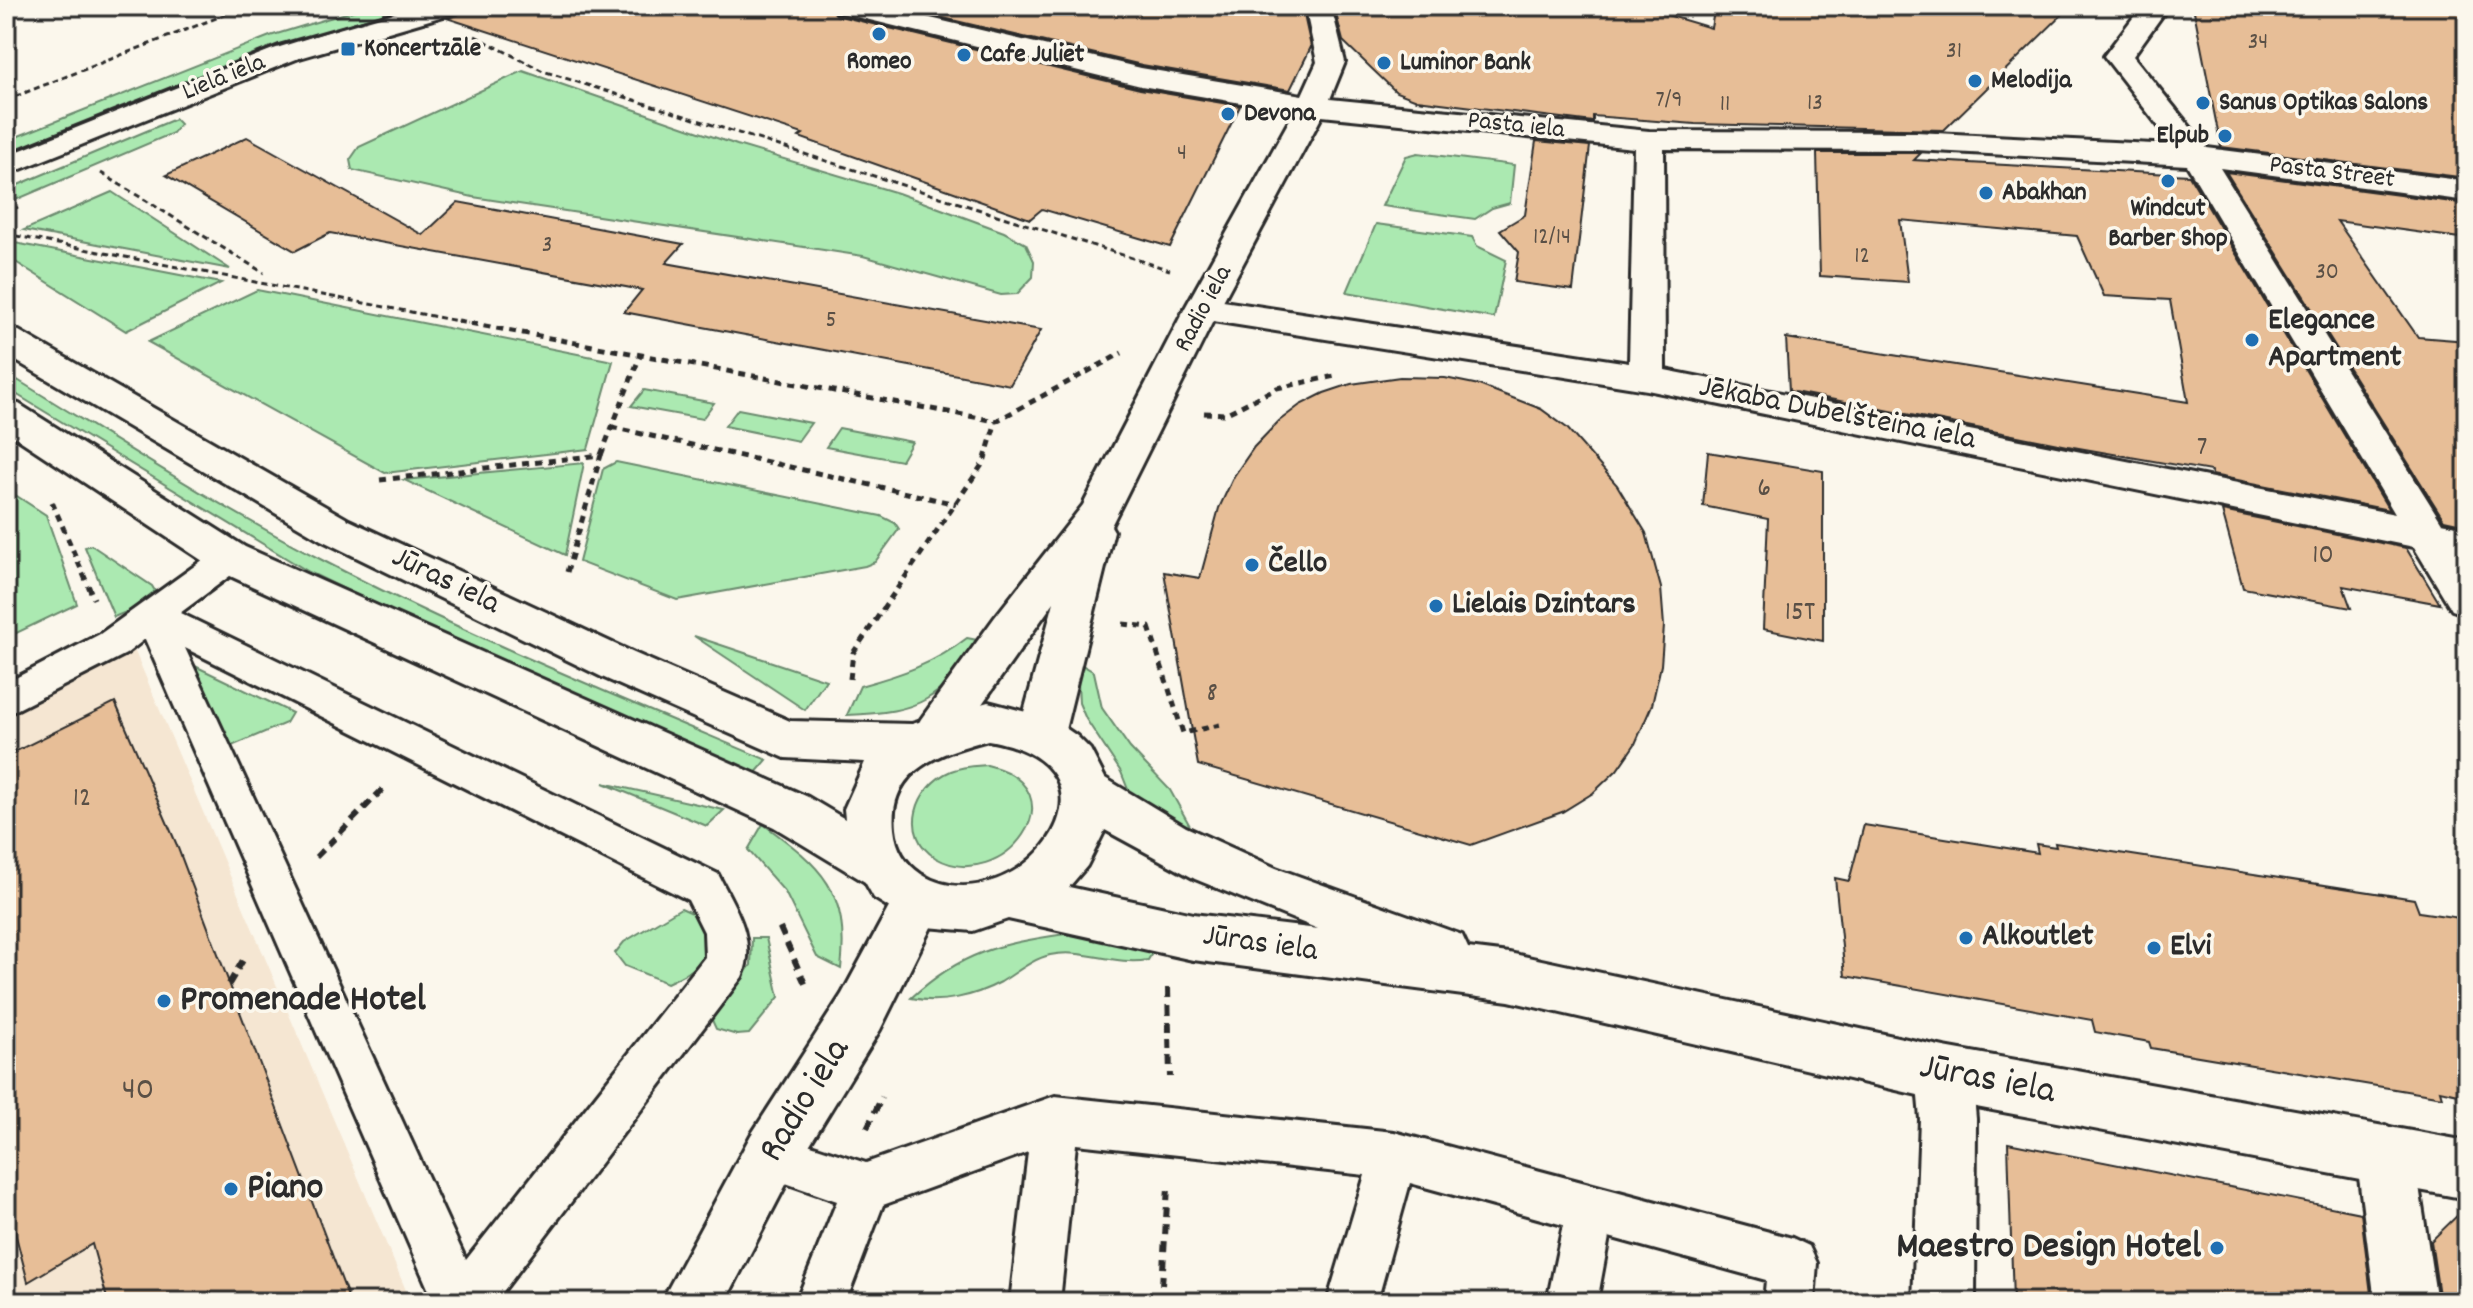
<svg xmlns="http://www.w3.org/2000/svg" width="2473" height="1308" font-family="Dekko,sans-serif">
  <rect width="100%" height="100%" fill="#fbf7ec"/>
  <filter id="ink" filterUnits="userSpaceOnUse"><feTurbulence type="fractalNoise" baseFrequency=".0125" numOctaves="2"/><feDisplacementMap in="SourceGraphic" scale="16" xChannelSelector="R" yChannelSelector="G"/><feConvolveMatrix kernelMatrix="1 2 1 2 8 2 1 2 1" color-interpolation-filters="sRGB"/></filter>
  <g filter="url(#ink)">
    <path fill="#f5e6d2" d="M 122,621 L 411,1302 L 20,1302 L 6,1240 L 6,683 Z"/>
    <g fill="#abe9b1" stroke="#6b8a6e" stroke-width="2">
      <path d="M 369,6 L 379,6 L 386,16 L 6,160 L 6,141 L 270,36 Z"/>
      <path d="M 523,71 L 737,145 L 898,193 L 1004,232 L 1026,244 L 1034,261 L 1033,277 L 1017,294 L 1001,295 L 863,256 L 473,197 L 352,170 L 350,160 L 359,147 Z"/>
      <path d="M 175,119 L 180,124 L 173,133 L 6,204 L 6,190 Z"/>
      <path d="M 1418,153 L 1514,165 L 1510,203 L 1492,208 L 1475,219 L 1382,206 L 1406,156 Z"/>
      <path d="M 112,192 L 230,269 L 24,230 Z"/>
      <path d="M 1376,224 L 1472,237 L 1477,246 L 1506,260 L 1494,318 L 1347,292 Z"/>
      <path d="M 6,242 L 10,242 L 221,283 L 126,331 L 6,256 Z"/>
      <path d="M 257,290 L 613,361 L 588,449 L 385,473 L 148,342 Z"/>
      <path d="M 6,373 C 111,437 215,505 324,561 C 468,636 618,697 767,760 L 754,775 L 485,657 L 309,572 L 6,388 Z"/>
      <path d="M 644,390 L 714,403 L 702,419 L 631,406 Z"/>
      <path d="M 738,409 L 811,423 L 798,441 L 725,426 Z"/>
      <path d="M 839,428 L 912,442 L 901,461 L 826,447 Z"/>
      <path d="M 616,462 L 881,516 L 895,523 L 899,529 L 875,562 L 865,566 L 677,600 L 579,562 L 603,469 Z"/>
      <path d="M 584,463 L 565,555 L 404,480 Z"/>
      <path d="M 6,489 L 46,515 L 77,604 L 6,638 Z"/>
      <path d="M 91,545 L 152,586 L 155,591 L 131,610 L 114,617 L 85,547 Z"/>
      <path d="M 694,636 L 826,680 L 805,710 Z"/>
      <path d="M 967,638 L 982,641 C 939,700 922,712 847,715 L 860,686 C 900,675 934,664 967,638 Z"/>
      <path d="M 1077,662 L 1094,672 L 1102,708 L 1130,748 L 1170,790 L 1195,835 L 1131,797 L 1121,772 L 1086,719 L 1079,703 Z"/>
      <path d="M 195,666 L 292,713 L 286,723 L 227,748 L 188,668 Z"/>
      <path d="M 987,765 C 1085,789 1002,896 936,858 C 899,835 915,786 951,771 C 963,766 974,766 987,765 Z"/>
      <path d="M 603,783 L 724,810 L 707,826 Z"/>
      <path d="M 763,824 C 822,867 850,891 841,969 L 817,957 L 785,892 L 748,850 Z"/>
      <path d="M 681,908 L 699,916 C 716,958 705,965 667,983 L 625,966 L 615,953 L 624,942 Z"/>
      <path d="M 1065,934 L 1101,937 L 1154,950 L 1148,960 C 1114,966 1084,948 1050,955 C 1032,959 1016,973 1001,982 C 973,997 941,1004 911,998 C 961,952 999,944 1065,934 Z"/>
      <path d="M 752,938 L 766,938 L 779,997 L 749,1034 L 737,1035 L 716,1029 L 711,1018 L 751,965 Z"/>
    </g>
    <g fill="#e7be97" stroke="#2b2b2b" stroke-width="2">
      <path d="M 464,6 L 830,6 L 836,15 L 1140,89 L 1240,106 L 1170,247 L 1042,209 L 1030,219 L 799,137 L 803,134 L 447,18 L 458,15 Z"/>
      <path d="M 893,6 L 1013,6 L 1049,14 L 1059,6 L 1302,6 L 1311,47 L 1290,90 L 1142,65 Z"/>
      <path d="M 1334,6 L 1637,6 L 1711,28 L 1715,6 L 2071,6 L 1944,130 L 1695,124 L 1593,116 L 1593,122 L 1417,100 L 1396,92 L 1343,41 Z"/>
      <path d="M 2193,6 L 2467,6 L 2467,178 L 2221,147 Z"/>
      <path d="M 247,137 L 423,235 L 458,202 L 683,244 L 666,263 L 1041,330 L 1010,385 L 624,312 L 642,290 L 330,233 L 295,251 L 166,175 Z"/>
      <path d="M 1536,141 L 1590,146 L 1573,290 L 1514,282 L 1519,252 L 1500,230 L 1525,215 Z"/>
      <path d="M 1817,153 L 1921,153 L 1914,160 L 2189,175 L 2389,510 L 2212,475 L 2211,471 L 2073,447 L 1789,391 L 1786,338 L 2188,402 L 2170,300 L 2104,296 L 2077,236 L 1900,220 L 1908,282 L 1820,276 Z"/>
      <path d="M 2226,172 L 2467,204 L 2467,239 L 2337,221 L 2418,337 L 2467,341 L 2467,525 L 2444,520 Z"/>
      <path d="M 1400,377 L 1445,378 L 1479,385 L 1541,409 L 1567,428 L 1617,485 L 1646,533 L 1661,588 L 1664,626 L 1661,665 L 1652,705 L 1635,744 L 1617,770 L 1593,793 L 1562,812 L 1471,845 L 1198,765 L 1164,572 L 1200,578 L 1219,508 L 1234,476 L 1254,447 L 1279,421 L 1300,405 L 1324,393 L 1351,384 Z"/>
      <path d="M 1708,452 L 1823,471 L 1823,641 L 1763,629 L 1768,519 L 1703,506 Z"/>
      <path d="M 2222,511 L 2406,548 L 2440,604 L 2343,586 L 2351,608 L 2243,588 Z"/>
      <path d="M 115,702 L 176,843 L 350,1302 L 108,1302 L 92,1244 L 28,1282 L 6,1198 L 6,756 Z"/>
      <path d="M 1864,825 L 2038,853 L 2036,844 L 2056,847 L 2055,843 L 2414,899 L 2419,912 L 2467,919 L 2467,1096 L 2440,1090 L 2442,1097 L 2151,1048 L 2149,1042 L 2095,1032 L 2092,1020 L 1845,976 L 1835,878 L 1849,881 Z"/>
      <path d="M 2008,1143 L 2361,1213 L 2372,1302 L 2013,1302 Z"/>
      <path d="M 2467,1206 L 2467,1302 L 2440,1302 L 2431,1241 Z"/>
    </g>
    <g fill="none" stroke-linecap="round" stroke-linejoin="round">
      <g stroke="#2b2b2b" stroke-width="6">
        <g id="lane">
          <path d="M 230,546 L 242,549 L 247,558 L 242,567 L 180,613 L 718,874 C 734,906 758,940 742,977 L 495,1302 L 434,1302 L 145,639 L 126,654 L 6,715 L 6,683 L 100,634 L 218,549 ZM 185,648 L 688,900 L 704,932 L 705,957 L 466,1260 Z"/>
          <path d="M 1055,1096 L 1394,1132 L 1792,1238 L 1809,1246 L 1817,1263 L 1814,1302 L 1764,1302 L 1766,1280 L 1609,1237 L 1597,1302 L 1547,1302 L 1563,1225 L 1410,1183 L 1377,1302 L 1327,1302 L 1365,1175 L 1076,1144 L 1060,1302 L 1010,1302 L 1028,1152 L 883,1205 L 846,1302 L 796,1302 L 837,1201 L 754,1172 L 748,1155 L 754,1138 L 771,1132 L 866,1163 Z"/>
        </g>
      </g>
      <g stroke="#2b2b2b" stroke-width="6">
        <g id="street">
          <path d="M 833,6 L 880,6 L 1141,68 L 1302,95 L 1317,62 L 1305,6 L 1331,6 L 1345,62 L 1330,99 L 1649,131 L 1916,132 L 2173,145 L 2104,56 L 2142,6 L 2169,6 L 2133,56 L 2207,148 L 2467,181 L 2467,201 L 2220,168 L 2442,523 L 2467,528 L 2467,558 L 2463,557 L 2467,564 L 2467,615 L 2452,610 L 2414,547 L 1647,390 L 1213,321 L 1111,526 L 1114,531 L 1064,734 L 1057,747 L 1041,753 L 1025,747 L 1018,734 L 1054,602 L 953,745 L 937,751 L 921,745 L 914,732 L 921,719 L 995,617 L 1083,505 L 1185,308 L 1294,112 L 1141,86 L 837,12 ZM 1322,116 L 1634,148 L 1629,363 L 1223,301 ZM 1664,149 L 1916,150 L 2187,165 L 2395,514 L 1665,370 Z"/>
          <path d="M 919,878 L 937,885 L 944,901 L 880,1030 L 791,1175 L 725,1302 L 661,1302 L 751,1135 L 842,994 L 901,885 Z"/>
          <path d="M 1944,1047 L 1963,1055 L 1972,1074 L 1976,1119 L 1975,1302 L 1913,1302 L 1920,1119 L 1916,1074 L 1925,1055 Z"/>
          <path d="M 2385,1125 L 2405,1134 L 2414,1154 L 2437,1302 L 2375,1302 L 2356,1154 L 2365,1134 Z"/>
        </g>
      </g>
      <g stroke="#2b2b2b" stroke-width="6">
        <g id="secondary">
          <path d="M 419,6 L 461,6 L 457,12 L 299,58 L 6,175 L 6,155 L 279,46 Z"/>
          <path d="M 6,328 L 19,331 L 349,520 L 634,653 L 790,721 L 912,724 L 988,702 L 1026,712 L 1061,725 L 1077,736 L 1090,749 L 1105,778 L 1186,827 L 1276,868 L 1462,935 L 1468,948 L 1509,953 L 1944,1047 L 2467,1141 L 2467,1199 L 1944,1101 L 1509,1001 L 1193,960 L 1008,919 L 973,931 L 927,927 L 909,920 L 874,898 L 865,882 L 774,827 L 215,569 L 6,431 L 6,401 L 19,404 L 245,547 L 808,797 L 845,819 L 844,809 L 865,762 L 785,758 L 602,677 L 321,540 L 6,355 ZM 988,740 C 1147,768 1013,931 921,874 C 905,863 896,849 894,829 C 888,769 940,753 988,740 ZM 1105,830 L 1195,879 L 1318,929 L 1193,914 L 1069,887 L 1087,866 Z"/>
        </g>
      </g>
      <g stroke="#2b2b2b" stroke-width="3" stroke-dasharray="6 4" stroke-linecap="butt">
        <path d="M 475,36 L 543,71 L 1170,270"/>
        <path d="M 6,100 L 247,6"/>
        <path d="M 101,173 L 264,273"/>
        <path d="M 6,213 L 18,207"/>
        <path d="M 6,234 L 468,323"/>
      </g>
      <g stroke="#2b2b2b" stroke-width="5" stroke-dasharray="7 6" stroke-linecap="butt">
        <path d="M 458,321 L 996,421 L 1122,353"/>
        <path d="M 1204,413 L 1225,414 L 1277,388 L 1335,376"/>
        <path d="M 611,427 L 956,504"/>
        <path d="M 601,455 L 640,356"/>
        <path d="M 380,480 L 601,455 L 567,572"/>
        <path d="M 52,502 L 94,599"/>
        <path d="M 1123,624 L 1149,627 L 1183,733 L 1220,725"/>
        <path d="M 850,679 L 853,653 L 984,462 L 996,421"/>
      </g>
      <g stroke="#2b2b2b" stroke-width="6" stroke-dasharray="10 7" stroke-linecap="butt">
        <path d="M 316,857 L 385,787"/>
        <path d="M 780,928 L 807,988"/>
        <path d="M 229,984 L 246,955"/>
        <path d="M 1168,988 L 1170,1077"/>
        <path d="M 867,1128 L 882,1097"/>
        <path d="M 1161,1302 L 1168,1187"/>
      </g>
      <use href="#lane" fill="#fbf7ec" fill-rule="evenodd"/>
      <use href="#street" fill="#fbf7ec" fill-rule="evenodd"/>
      <use href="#secondary" fill="#fbf7ec" fill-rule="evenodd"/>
      <path stroke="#2b2b2b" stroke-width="2" d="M 6,155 L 270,49 L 407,6"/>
    </g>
  </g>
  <g fill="#1f6fb2" stroke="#fbf7ec" stroke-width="3">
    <circle cx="879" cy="34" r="8"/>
    <rect x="340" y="41" width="16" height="16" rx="4"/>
    <circle cx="964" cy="55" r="8"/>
    <circle cx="1384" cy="63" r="8"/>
    <circle cx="1975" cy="81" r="8"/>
    <circle cx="2203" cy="103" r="8"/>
    <circle cx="1228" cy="114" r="8"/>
    <circle cx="2225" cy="136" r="8"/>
    <circle cx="2168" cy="181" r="8"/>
    <circle cx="1986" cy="193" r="8"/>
    <circle cx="2252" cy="340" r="8"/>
    <circle cx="1252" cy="565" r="8"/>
    <circle cx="1436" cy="606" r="8"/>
    <circle cx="1966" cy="938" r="8"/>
    <circle cx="2154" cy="948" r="8"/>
    <circle cx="164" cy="1001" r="8"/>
    <circle cx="231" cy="1189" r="8"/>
    <circle cx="2217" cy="1248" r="8"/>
  </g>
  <g text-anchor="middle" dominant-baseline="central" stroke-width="7" stroke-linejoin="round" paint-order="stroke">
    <g font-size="24" fill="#5a5046">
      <text x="2258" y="43">34</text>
      <text x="1954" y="52">31</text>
      <text x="1669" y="101">7/9</text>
      <text x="1815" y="104">13</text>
      <text x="1725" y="105">11</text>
      <text x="1182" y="154">4</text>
      <text x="1552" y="238">12/14</text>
      <text x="547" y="246">3</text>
      <text x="1862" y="257">12</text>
      <text x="2327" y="273">30</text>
      <text x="831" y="321">5</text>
    </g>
    <g font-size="26" font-weight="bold" fill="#2b2b2b" stroke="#fbf7ec" text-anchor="start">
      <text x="364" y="49">Koncertzāle</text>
      <text x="980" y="55">Cafe Juliet</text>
      <text x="879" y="62" text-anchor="middle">Romeo</text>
      <text x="1400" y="63">Luminor Bank</text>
      <text x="1991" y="81">Melodija</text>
      <text x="2219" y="103">Sanus Optikas Salons</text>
      <text x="1244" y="114">Devona</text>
      <text x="2209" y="136" text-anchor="end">Elpub</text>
      <text x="2002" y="193">Abakhan</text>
      <text x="2168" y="209" text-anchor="middle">Windcut<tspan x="2168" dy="30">Barber Shop</tspan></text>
    </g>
    <g font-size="26" fill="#2b2b2b" stroke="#fbf7ec">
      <text transform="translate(224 78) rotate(-22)">Lielā iela</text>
      <text transform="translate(1516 126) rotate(6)">Pasta iela</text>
      <text transform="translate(2332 173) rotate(7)">Pasta Street</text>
      <text transform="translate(1204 309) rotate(-62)">Radio iela</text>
    </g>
    <g font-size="28" fill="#5a5046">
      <text x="2202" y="449">7</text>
      <text x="1764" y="490">6</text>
      <text x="2323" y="557">10</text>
      <text x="1800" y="614">15T</text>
      <text x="1212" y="695">8</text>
      <text x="82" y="800">12</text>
    </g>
    <g font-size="32" font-weight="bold" fill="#2b2b2b" stroke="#fbf7ec" text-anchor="start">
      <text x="2268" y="322">Elegance<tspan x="2268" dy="37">Apartment</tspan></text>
      <text x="1268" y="565">Čello</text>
      <text x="1452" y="606">Lielais Dzintars</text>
      <text x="1982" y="938">Alkoutlet</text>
      <text x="2170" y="948">Elvi</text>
    </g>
    <g font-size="32" fill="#2b2b2b" stroke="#fbf7ec">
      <text transform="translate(1837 415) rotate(11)">Jēkaba Dubelšteina iela</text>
      <text transform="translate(445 582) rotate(26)">Jūras iela</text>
      <text transform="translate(1260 945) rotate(8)">Jūras iela</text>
    </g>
    <g font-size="34" fill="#5a5046">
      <text x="138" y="1091">40</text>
    </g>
    <g font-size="38" font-weight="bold" fill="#2b2b2b" stroke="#fbf7ec" text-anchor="start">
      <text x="180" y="1001">Promenade Hotel</text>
      <text x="247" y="1189">Piano</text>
      <text x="2201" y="1248" text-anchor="end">Maestro Design Hotel</text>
    </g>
    <g font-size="38" fill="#2b2b2b" stroke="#fbf7ec">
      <text transform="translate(1987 1081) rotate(11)">Jūras iela</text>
      <text transform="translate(806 1101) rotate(-58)">Radio iela</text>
    </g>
  </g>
  <rect width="2473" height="1308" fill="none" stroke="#fbf7ec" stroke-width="32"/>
  <rect x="16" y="16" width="2441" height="1276" fill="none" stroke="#2b2b2b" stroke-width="3" filter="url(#ink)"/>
</svg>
